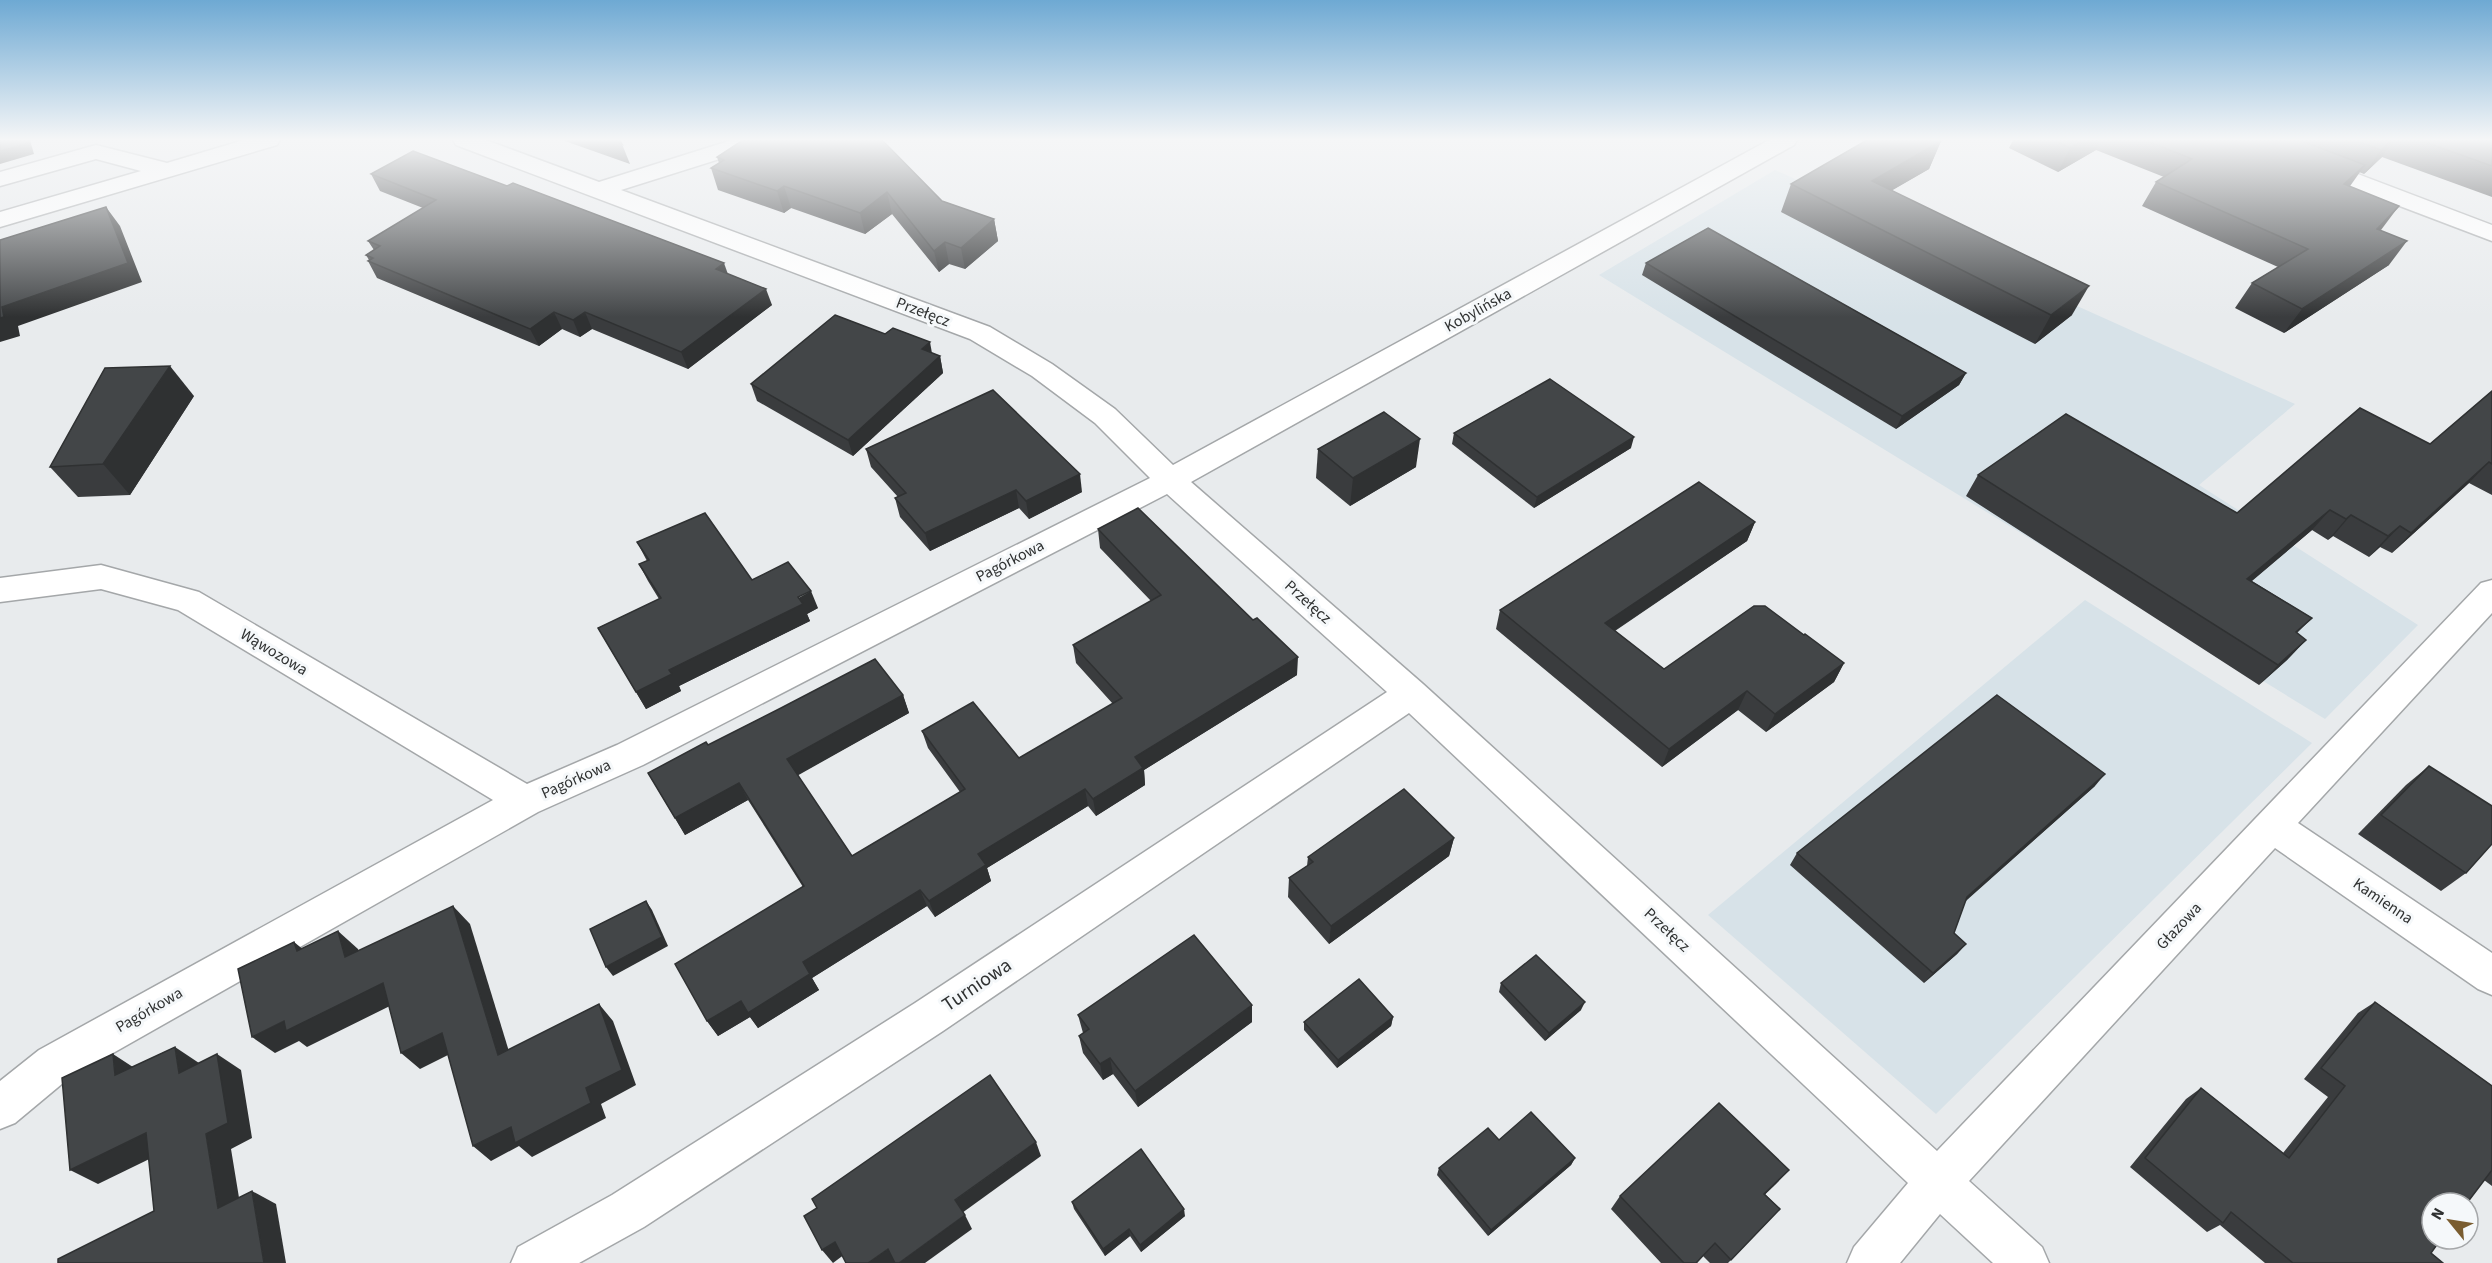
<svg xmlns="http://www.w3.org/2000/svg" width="2492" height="1263" font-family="'Source Sans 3',sans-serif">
  <rect width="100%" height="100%" fill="#e8ebed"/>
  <g fill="#d7e2e8">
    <path d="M 1775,170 L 2295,404 L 2199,485 L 2418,625 L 2325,719 L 1599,275 Z"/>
    <path d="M 2085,600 L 2312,743 L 1936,1114 L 1708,915 Z"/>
  </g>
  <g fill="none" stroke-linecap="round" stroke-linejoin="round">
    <g stroke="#a4a7a9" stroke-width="3">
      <g id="minor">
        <path d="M 244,140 L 280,140 L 277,145 L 0,227 L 0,212 L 141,171 L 96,159 L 0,186 L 0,172 L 96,145 L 167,163 Z"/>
        <path d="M 453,140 L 486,140 L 599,182 L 732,140 L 767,140 L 764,145 L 621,190 L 990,327 L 1052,364 L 1115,409 L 1173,465 L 1769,140 L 1797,140 L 1794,145 L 1191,482 L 1423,684 L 1937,1151 L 2481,583 L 2492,580 L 2492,613 L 2298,823 L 2492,953 L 2492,995 L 2478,989 L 2275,848 L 1969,1181 L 2042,1247 L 2049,1263 L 1993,1263 L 1940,1214 L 1900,1263 L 1847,1263 L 1854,1247 L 1908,1183 L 1409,713 L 943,1031 L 644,1227 L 579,1263 L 511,1263 L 518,1247 L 612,1195 L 915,1003 L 1387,692 L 1167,494 L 643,765 L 538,812 L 69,1078 L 15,1123 L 0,1129 L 0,1081 L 39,1050 L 493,800 L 178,610 L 101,589 L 0,602 L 0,578 L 101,565 L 199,592 L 527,784 L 617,745 L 1150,478 L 1095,423 L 1032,376 L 970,339 L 456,145 Z"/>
        <path d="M 2236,140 L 2268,140 L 2492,225 L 2492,241 L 2239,145 Z"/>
      </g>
    </g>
    <use href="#minor" fill="#fff" fill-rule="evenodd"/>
  </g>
  <g fill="#3a3c3e">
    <path d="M 562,140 L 619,140 L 622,144 L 630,164 Z"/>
    <path d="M 2013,140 L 2492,140 L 2492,197 L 2382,157 L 2364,174 L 2359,172 L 2349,186 L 2381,230 L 2389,265 L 2284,333 L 2235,308 L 2252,283 L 2278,267 L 2142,206 L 2156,182 L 2164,177 L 2096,150 L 2058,172 L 2009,148 Z"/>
    <path d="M 1941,141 L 1929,169 L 1892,190 L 2072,315 L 2035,344 L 1781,212 L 1791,184 Z"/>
    <path d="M 717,157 L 942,201 L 994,219 L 998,241 L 965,269 L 949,264 L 939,272 L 892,214 L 865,234 L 791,208 L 784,213 L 718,190 L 711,168 L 719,163 Z"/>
    <path d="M 371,174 L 728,274 L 772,305 L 688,369 L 592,329 L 580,337 L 562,329 L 539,346 L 377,278 L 368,261 L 369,260 L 366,255 L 374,250 L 368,241 L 423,208 L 380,191 Z"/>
    <path d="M 1646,263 L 1966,373 L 1959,385 L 1896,429 L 1642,275 Z"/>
    <path d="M 932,353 L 940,356 L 943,373 L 853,456 L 757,401 L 751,384 Z"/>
    <path d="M 2492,391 L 2492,495 L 2469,483 L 2392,553 L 2380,547 L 2369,557 L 2333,536 L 2328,540 L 2312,530 L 2252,581 L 2312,618 L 2297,633 L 2306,640 L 2287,660 L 2259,685 L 1966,496 L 1978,475 L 2237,513 L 2430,444 Z"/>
    <path d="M 194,396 L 130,495 L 78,497 L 50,467 Z"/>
    <path d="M 1454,433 L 1631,448 L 1534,508 L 1452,444 Z"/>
    <path d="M 866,449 L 1082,492 L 1029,519 L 1019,508 L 930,551 L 900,517 L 895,498 L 898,497 L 871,467 Z"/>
    <path d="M 1318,449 L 1416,467 L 1350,506 L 1316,478 Z"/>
    <path d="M 1755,522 L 1747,541 L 1615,631 L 1664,669 L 1804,635 L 1844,663 L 1834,682 L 1766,732 L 1738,710 L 1662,767 L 1496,629 L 1500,610 Z"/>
    <path d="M 1098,529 L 1297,675 L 1144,770 L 1145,785 L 1096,816 L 1088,806 L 987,868 L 991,881 L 935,917 L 927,906 L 812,978 L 819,990 L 758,1028 L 750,1017 L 718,1036 L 707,1021 L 803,887 L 748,800 L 685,835 L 648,773 L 708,745 L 903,695 L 909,713 L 797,775 L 852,856 L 960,792 L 928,748 L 922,731 L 1019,758 L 1113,704 L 1076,663 L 1073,645 L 1151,601 L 1100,548 Z"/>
    <path d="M 637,542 L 752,580 L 818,608 L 807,614 L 810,621 L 679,686 L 681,691 L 646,709 L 598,628 L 659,599 L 648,581 L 639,564 L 647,561 Z"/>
    <path d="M 2429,766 L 2466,873 L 2441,891 L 2358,834 L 2406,785 Z"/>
    <path d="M 2095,786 L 1965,901 L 1954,933 L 1966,944 L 1957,954 L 1924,983 L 1790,865 L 1797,853 Z"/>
    <path d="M 1454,838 L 1449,856 L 1329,944 L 1288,897 L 1289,878 L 1307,866 L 1308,857 Z"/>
    <path d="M 1501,983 L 1581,1010 L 1545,1041 L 1499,992 Z"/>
    <path d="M 2375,1002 L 2492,1086 L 2492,1186 L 2484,1180 L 2431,1253 L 2443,1263 L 2265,1263 L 2220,1225 L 2207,1232 L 2130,1167 L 2186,1099 L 2201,1088 L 2283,1153 L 2328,1097 L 2304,1079 L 2358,1013 Z"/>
    <path d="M 1078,1015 L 1252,1022 L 1138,1107 L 1113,1074 L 1103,1080 L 1083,1053 L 1079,1036 L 1083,1033 Z"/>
    <path d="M 1393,1017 L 1391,1026 L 1337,1068 L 1304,1030 L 1304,1022 Z"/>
    <path d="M 1499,1140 L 1575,1158 L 1571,1165 L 1488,1236 L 1437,1175 L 1439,1168 Z"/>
    <path d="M 1789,1170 L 1765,1194 L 1780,1209 L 1728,1263 L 1710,1263 L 1703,1256 L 1697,1263 L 1661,1263 L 1611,1209 L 1620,1196 Z"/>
    <path d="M 1072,1202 L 1185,1216 L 1141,1252 L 1130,1236 L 1105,1256 L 1074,1209 Z"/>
  </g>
  <g fill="#2f3132">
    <path d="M 25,140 L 30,140 L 34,154 L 0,164 L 0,151 Z"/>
    <path d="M 2084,140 L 2101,140 L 2096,150 L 2058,172 L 2070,148 Z"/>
    <path d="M 2391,140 L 2394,140 L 2382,157 L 2364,174 L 2381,150 Z"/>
    <path d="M 1941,141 L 1929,169 L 1860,209 L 1872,181 Z"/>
    <path d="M 2365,165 L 2348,189 L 2344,184 Z"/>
    <path d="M 784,186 L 791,208 L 784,213 L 777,191 Z"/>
    <path d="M 887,192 L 892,214 L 865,234 L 860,213 Z"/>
    <path d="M 2399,206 L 2381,230 L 2377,229 Z"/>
    <path d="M 106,207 L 120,226 L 142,282 L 18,326 L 20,336 L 0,342 L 0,318 L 2,307 Z"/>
    <path d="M 994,219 L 998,241 L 965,269 L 961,248 Z"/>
    <path d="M 2407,241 L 2389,265 L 2284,333 L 2302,309 Z"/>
    <path d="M 945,242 L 949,264 L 939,272 L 934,251 Z"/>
    <path d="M 724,263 L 730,280 L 716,269 Z"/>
    <path d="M 2089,286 L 2072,315 L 2035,344 L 2051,315 Z"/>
    <path d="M 766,289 L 772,305 L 688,369 L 681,352 Z"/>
    <path d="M 554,312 L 562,329 L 539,346 L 530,329 Z"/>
    <path d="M 585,312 L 592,329 L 580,337 L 573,320 Z"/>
    <path d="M 930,342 L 933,359 L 922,349 Z"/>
    <path d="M 940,356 L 943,373 L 853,456 L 848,440 Z"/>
    <path d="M 170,366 L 194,396 L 130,495 L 103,464 Z"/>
    <path d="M 1966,373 L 1959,385 L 1896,429 L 1902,416 Z"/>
    <path d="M 1634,437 L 1631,448 L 1534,508 L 1537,497 Z"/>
    <path d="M 1420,439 L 1416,467 L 1350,506 L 1353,478 Z"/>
    <path d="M 2489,462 L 2469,483 L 2392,553 L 2411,533 Z"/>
    <path d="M 1080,474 L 1082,492 L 1029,519 L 1026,501 Z"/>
    <path d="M 1016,490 L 1019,508 L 930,551 L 925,533 Z"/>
    <path d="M 2330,510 L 2312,530 L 2230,599 L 2247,579 Z"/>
    <path d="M 2351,515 L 2333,536 L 2328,540 L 2346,519 Z"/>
    <path d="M 1755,522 L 1747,541 L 1599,641 L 1605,623 Z"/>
    <path d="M 2400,526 L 2380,547 L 2369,557 L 2388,536 Z"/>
    <path d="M 811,591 L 818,608 L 807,614 L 810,621 L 679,686 L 681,691 L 646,709 L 636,692 L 669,670 Z"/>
    <path d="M 2306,640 L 2287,660 L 2259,685 L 2278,665 Z"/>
    <path d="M 1298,657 L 1297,675 L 1144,770 L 1145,785 L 1096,816 L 1093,799 L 1135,757 Z"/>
    <path d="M 1844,663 L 1834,682 L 1766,732 L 1775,714 Z"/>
    <path d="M 1747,691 L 1738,710 L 1662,767 L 1669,749 Z"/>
    <path d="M 903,695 L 909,713 L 795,777 L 787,759 Z"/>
    <path d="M 2105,774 L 2095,786 L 1958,908 L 1967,897 Z"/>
    <path d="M 739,783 L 748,800 L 685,835 L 675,818 Z"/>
    <path d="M 1085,789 L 1088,806 L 987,868 L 991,881 L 935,917 L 929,901 L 978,854 Z"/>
    <path d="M 1454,838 L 1449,856 L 1329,944 L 1331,926 Z"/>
    <path d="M 920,890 L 927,906 L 812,978 L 819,990 L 758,1028 L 750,1017 L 718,1036 L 707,1021 Z"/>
    <path d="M 646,901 L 652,910 L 668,946 L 613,976 L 606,967 Z"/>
    <path d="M 453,906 L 470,924 L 515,1071 L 498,1055 Z"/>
    <path d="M 338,931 L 358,949 L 364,974 L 345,957 Z"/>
    <path d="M 294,942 L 315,959 L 297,951 Z"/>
    <path d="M 1966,944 L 1957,954 L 1924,983 L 1933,973 Z"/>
    <path d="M 383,983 L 402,1000 L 307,1047 L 299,1041 L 275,1053 L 252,1037 L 284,1021 Z"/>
    <path d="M 1585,1002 L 1581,1010 L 1545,1041 L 1549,1033 Z"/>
    <path d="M 599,1004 L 613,1021 L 636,1085 L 601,1104 L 606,1118 L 532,1157 L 519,1146 L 491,1161 L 473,1146 L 586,1088 Z"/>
    <path d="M 1252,1005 L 1252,1022 L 1138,1107 L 1135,1091 Z"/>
    <path d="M 1393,1017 L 1391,1026 L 1337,1068 L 1338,1060 Z"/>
    <path d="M 442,1033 L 460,1049 L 420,1069 L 401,1053 Z"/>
    <path d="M 175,1047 L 199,1063 L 179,1073 Z"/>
    <path d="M 113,1054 L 139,1071 L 115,1075 Z"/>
    <path d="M 217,1054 L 241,1070 L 252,1138 L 231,1149 L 243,1222 L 218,1208 L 206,1134 Z"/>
    <path d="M 1110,1058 L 1113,1074 L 1103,1080 L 1100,1064 Z"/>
    <path d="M 146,1133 L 172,1148 L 98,1184 L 70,1170 Z"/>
    <path d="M 1036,1142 L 1041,1156 L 962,1213 L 955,1200 Z"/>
    <path d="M 1575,1158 L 1571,1165 L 1488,1236 L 1491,1230 Z"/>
    <path d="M 1789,1170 L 1776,1184 L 1752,1207 L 1764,1194 Z"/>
    <path d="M 252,1191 L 276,1204 L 286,1263 L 264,1263 Z"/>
    <path d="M 1184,1209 L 1185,1216 L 1141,1252 L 1140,1245 Z"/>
    <path d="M 965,1215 L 972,1229 L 925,1263 L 899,1263 Z"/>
    <path d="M 1129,1229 L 1130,1236 L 1105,1256 L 1103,1249 Z"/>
    <path d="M 835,1242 L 845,1254 L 833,1263 L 822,1250 Z"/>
    <path d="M 888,1249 L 897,1262 L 895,1263 L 868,1263 Z"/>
  </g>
  <g fill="#434648" stroke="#2f3132" stroke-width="1.5">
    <path d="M 0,140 L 25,140 L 26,144 L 0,151 Z"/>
    <path d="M 612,140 L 619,140 L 622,144 Z"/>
    <path d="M 743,140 L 882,140 L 942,201 L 994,219 L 961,248 L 945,242 L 934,251 L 887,192 L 860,213 L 784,186 L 777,191 L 711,168 L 724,160 L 717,157 Z"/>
    <path d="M 1867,140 L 1941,141 L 1872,181 L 2089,286 L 2051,315 L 1791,184 Z"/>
    <path d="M 2054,140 L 2084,140 L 2070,148 Z"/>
    <path d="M 2145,140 L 2299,140 L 2365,165 L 2344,184 L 2399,206 L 2377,229 L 2407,241 L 2302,309 L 2252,283 L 2308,249 L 2156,182 L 2192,159 Z"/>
    <path d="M 2354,140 L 2391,140 L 2381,150 Z"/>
    <path d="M 2419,140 L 2492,140 L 2492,166 Z"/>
    <path d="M 413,151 L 507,186 L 513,183 L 724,263 L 716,269 L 766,289 L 681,352 L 585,312 L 573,320 L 554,312 L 530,329 L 368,261 L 373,258 L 366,255 L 380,246 L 368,241 L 436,200 L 371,174 Z"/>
    <path d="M 106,207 L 128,263 L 2,307 L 4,317 L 0,318 L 0,240 Z"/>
    <path d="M 1708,228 L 1966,373 L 1902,416 L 1646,263 Z"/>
    <path d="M 835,315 L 885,334 L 893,328 L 930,342 L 922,349 L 940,356 L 848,440 L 751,384 Z"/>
    <path d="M 170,366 L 103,464 L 50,467 L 105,368 Z"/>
    <path d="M 1550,379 L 1634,437 L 1537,497 L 1454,433 Z"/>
    <path d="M 993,390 L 1080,474 L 1026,501 L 1016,490 L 925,533 L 895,498 L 906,493 L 866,449 Z"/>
    <path d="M 2492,391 L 2492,464 L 2489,462 L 2411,533 L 2400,526 L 2388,536 L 2351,515 L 2346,519 L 2330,510 L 2247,579 L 2312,618 L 2296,632 L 2306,640 L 2278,665 L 1978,475 L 2066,414 L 2237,513 L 2360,408 L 2430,444 Z"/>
    <path d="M 1384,412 L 1420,439 L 1353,478 L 1318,449 Z"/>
    <path d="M 1699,482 L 1755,522 L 1605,623 L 1664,669 L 1754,606 L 1765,606 L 1804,635 L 1805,634 L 1844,663 L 1775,714 L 1747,691 L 1669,749 L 1500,610 Z"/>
    <path d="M 1138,508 L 1253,620 L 1257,618 L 1298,657 L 1135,757 L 1143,768 L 1093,799 L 1085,789 L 978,854 L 986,865 L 929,901 L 920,890 L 803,962 L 810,974 L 748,1013 L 741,1001 L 707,1021 L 675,964 L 804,886 L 739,783 L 675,818 L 648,773 L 706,742 L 708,745 L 781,708 L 875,659 L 903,695 L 787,759 L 852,856 L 965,789 L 922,731 L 973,702 L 1019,758 L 1122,698 L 1073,645 L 1161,595 L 1098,529 Z"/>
    <path d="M 705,513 L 752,580 L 788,562 L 811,591 L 798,597 L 803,604 L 669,670 L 672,674 L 636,692 L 598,628 L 661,598 L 639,564 L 649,560 L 637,542 Z"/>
    <path d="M 1997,695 L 2105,774 L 1967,897 L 1954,933 L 1966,944 L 1933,973 L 1797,853 Z"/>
    <path d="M 2429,766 L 2492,806 L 2492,844 L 2466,873 L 2381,815 Z"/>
    <path d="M 1404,789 L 1454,838 L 1331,926 L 1289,878 L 1313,862 L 1308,857 Z"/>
    <path d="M 646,901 L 662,937 L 606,967 L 590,929 Z"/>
    <path d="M 453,906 L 498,1055 L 599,1004 L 622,1070 L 586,1088 L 591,1103 L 515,1143 L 511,1127 L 473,1146 L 442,1033 L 401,1053 L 383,983 L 286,1031 L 284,1021 L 252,1037 L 238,969 L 294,942 L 297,951 L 338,931 L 345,957 Z"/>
    <path d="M 1194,935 L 1252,1005 L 1135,1091 L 1110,1058 L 1100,1064 L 1079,1036 L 1089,1029 L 1078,1015 Z"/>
    <path d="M 1536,955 L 1585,1002 L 1549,1033 L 1501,983 Z"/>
    <path d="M 1359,979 L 1393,1017 L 1338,1060 L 1304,1022 Z"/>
    <path d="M 2375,1002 L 2492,1086 L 2492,1170 L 2467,1203 L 2432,1203 L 2432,1239 L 2441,1239 L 2431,1253 L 2443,1263 L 2293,1263 L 2231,1212 L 2223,1223 L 2145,1158 L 2201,1088 L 2289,1158 L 2345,1086 L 2321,1068 Z"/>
    <path d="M 175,1047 L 179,1073 L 217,1054 L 228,1123 L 206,1134 L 218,1208 L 252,1191 L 264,1263 L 58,1263 L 58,1259 L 154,1211 L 146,1133 L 70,1170 L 62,1078 L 113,1054 L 115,1075 Z"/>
    <path d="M 990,1075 L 1036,1142 L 955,1200 L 965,1215 L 899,1263 L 895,1263 L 888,1249 L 868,1263 L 846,1263 L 835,1242 L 822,1250 L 804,1216 L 817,1208 L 812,1199 Z"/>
    <path d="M 1719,1103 L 1789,1170 L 1764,1194 L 1780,1209 L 1731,1260 L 1715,1243 L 1696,1263 L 1684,1263 L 1620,1196 Z"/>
    <path d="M 1531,1112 L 1575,1158 L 1491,1230 L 1439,1168 L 1488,1128 L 1499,1140 Z"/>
    <path d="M 1141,1149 L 1184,1209 L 1140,1245 L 1129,1229 L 1103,1249 L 1072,1202 Z"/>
  </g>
  <linearGradient id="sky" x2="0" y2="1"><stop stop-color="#6ea9d3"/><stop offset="0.44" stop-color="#f5f6f7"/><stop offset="1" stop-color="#f5f6f7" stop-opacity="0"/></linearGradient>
  <rect width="2492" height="317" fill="url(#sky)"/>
  <g text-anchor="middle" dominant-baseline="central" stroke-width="6" stroke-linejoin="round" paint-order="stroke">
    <g font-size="16" fill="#2f3131" stroke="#f5f8fa">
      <text transform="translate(1478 310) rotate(-29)">Kobylińska</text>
      <text transform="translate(923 312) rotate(21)">Przełęcz</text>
      <text transform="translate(1010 561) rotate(-27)">Pagórkowa</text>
      <text transform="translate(1308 602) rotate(42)">Przełęcz</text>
      <text transform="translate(274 652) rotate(31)">Wąwozowa</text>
      <text transform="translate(576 779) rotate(-24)">Pagórkowa</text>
      <text transform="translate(2383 901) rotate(34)">Kamienna</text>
      <text transform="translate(2179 926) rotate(-47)">Głazowa</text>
      <text transform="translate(1667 930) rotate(43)">Przełęcz</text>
      <text transform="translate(149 1010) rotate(-30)">Pagórkowa</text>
    </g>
    <g font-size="20" fill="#2f3131" stroke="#f5f8fa">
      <text transform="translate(977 985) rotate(-34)">Turniowa</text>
    </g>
  </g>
  <g transform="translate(2450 1221) rotate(300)"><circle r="28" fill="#f5f8fa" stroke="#a6a8aa" stroke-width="1.5"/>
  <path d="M0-4.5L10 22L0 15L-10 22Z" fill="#7a5d30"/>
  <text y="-9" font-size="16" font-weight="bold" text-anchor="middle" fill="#2f3131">N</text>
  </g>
</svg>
